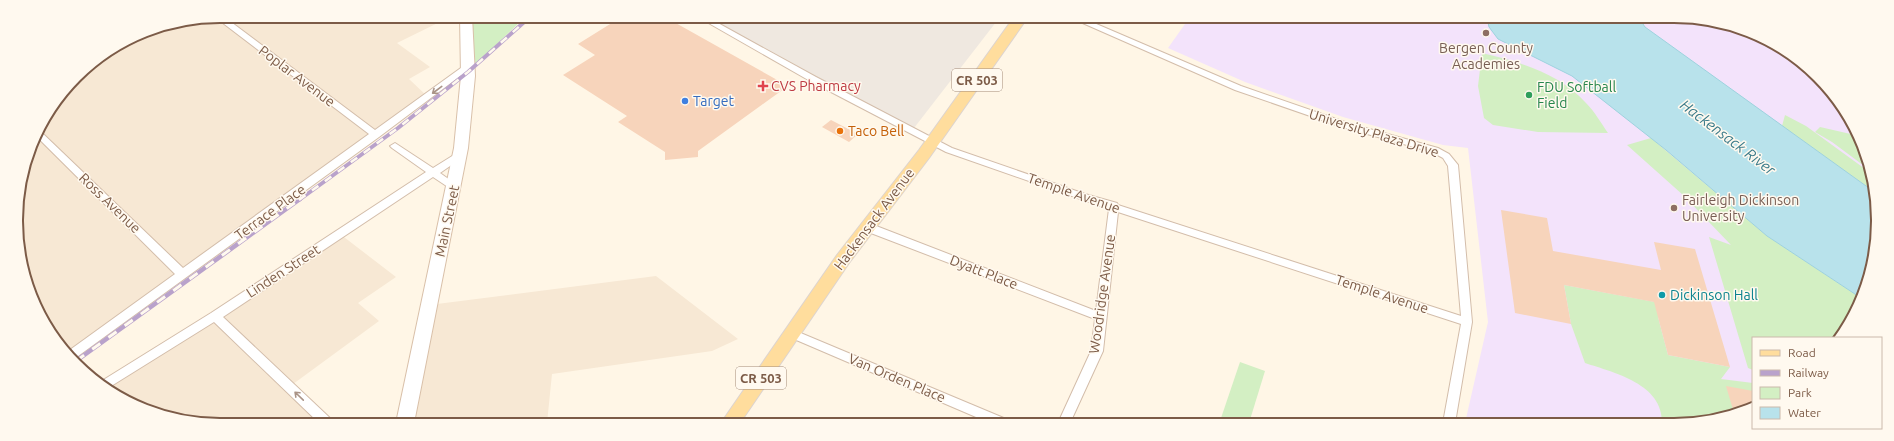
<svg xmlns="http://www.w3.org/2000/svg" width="1894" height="441" font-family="Ubuntu,sans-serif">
  <rect width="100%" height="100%" fill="#fff6e6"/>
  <g fill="#f7e8d4">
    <path d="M 221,16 L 452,16 L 397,43 L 430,67 L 409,79 L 428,97 L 71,356 L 58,345 L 23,274 L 16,207 L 37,130 L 85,67 L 142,31 Z"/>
    <path d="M 340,234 L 396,277 L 358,303 L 379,321 L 289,387 L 327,423 L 194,423 L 118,398 L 104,385 L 215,316 Z"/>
    <path d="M 656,276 L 738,339 L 712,351 L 552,374 L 547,423 L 405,423 L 429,305 Z"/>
  </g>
  <path fill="#efe8e0" d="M 703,17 L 1000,17 L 914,128 Z"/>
  <path fill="#f3e3fb" d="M 1190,17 L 1487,18 L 1489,27 L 1645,26 L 1639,18 L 1700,18 L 1776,44 L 1836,96 L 1871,168 L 1876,247 L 1857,311 L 1838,338 L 1753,338 L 1753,407 L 1700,423 L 1465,423 L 1488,322 L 1468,148 L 1443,145 L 1343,117 L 1245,82 L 1168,48 Z"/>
  <g fill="#d3efc3">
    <path d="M 467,16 L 526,16 L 468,72 Z"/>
    <path d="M 1482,53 C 1520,62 1559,73 1586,103 C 1595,112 1601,123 1608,133 L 1538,132 L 1493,125 L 1484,118 L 1478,86 Z"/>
    <path d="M 1785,115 L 1806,126 L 1872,174 L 1873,191 L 1782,126 Z"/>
    <path d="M 1820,127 L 1855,135 L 1871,171 L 1832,142 L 1815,132 Z"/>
    <path d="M 1651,138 L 1767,236 L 1861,298 L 1857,311 L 1838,338 L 1753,338 L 1753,370 L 1748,368 L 1709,237 L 1731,245 L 1683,195 L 1627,145 Z"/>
    <path d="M 1564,285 L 1666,304 L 1658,317 L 1668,355 L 1730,367 L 1721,379 L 1753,383 L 1753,407 L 1700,423 L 1662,423 C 1663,384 1615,373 1585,363 L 1571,324 Z"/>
    <path d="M 1240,362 L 1265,371 L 1249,423 L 1225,423 L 1220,421 Z"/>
  </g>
  <path fill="#b8e2eb" stroke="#9dd2de" d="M 1487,18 L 1639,18 L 1645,27 L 1873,191 L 1876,247 L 1861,298 L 1767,236 L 1666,150 L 1572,76 L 1498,39 L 1489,27 Z"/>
  <g fill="#f7d4bb">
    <path d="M 623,16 L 665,17 L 788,86 L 698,151 L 698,157 L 665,160 L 665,152 L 618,122 L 627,116 L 563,75 L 595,55 L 578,44 Z"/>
    <path d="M 831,120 L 858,134 L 849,142 L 822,127 Z"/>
    <path d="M 1501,210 L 1547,218 L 1553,251 L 1661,270 L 1654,242 L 1695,249 L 1730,367 L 1668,355 L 1654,302 L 1564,285 L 1571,324 L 1515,313 Z"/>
    <path d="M 1726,386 L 1753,391 L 1753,407 L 1734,413 Z"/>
  </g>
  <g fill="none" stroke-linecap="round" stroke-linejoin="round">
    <g stroke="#d3bdaa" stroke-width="2">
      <g id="minor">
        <path d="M 223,16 L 375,130 L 465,65 L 471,65 L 472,67 L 379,137 L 74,359 L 67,352 L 175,274 L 36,136 L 38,129 L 183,268 L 369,134 L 215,17 Z"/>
        <path d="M 698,17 L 707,17 L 816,77 L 952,148 L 1085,194 L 1117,203 L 1118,205 L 1461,316 L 1448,166 L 1443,158 L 1432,152 L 1342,127 L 1235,90 L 1069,17 L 1080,17 L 1241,86 L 1348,123 L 1438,148 L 1449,154 L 1458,165 L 1472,322 L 1455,423 L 1443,423 L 1461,324 L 1118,212 L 1103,351 L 1070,423 L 1058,423 L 1091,351 L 1095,319 L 863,230 L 862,227 L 867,223 L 871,224 L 1096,311 L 1109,209 L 946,152 L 810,81 Z"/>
        <path d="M 395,143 L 433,168 L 457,153 L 463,153 L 465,155 L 463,157 L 440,173 L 457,185 L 459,187 L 457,189 L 451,189 L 433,177 L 223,317 L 331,419 L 333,423 L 319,423 L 214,322 L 108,388 L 100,382 L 211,313 L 426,172 L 392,148 L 390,146 Z"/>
        <path d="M 791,329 L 1006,419 L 1008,423 L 990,423 L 787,336 L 786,333 L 787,330 Z"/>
      </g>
    </g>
    <g stroke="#d9c0a9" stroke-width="2">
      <path id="secondary" d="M 460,16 L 472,16 L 475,76 L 468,148 L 414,423 L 396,423 L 454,148 L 461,76 Z"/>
    </g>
    <g stroke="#ddd4cf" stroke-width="2">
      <path id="primary" d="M 1014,17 L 1028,17 L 929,158 L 849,263 L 740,423 L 721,423 L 837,255 L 919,150 Z"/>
    </g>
    <use href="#minor" fill="#fff" fill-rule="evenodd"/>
    <use href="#secondary" fill="#fff" fill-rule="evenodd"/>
    <use href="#primary" fill="#ffdd9d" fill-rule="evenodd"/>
    <g stroke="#b9a2cb" stroke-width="4">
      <path id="rail-far1" d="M 299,200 L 398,128 L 468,72 L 531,16"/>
    </g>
    <g stroke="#b9a2cb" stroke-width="4.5">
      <path id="rail" d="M 76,361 L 300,199"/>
    </g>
    <use href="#rail-far1" stroke="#fff9ef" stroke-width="2.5" stroke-dasharray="8" stroke-linecap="butt"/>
    <use href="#rail" stroke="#fff9ef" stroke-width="3" stroke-dasharray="10" stroke-linecap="butt"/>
  </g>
  <defs><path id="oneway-shaft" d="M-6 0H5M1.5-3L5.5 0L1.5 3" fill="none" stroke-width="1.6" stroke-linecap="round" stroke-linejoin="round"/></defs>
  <g stroke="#aa9487">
    <use href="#oneway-shaft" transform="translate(437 90) rotate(143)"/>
    <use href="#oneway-shaft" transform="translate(299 396) rotate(-136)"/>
  </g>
  <g fill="#8d6e63" stroke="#fff9ef" stroke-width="1.5">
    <circle cx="1486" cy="33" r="4"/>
    <circle cx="1674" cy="208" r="4"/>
  </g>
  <path fill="#e0444e" stroke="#fff9ef" stroke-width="1.5" d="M761 80h4v4h4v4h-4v4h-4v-4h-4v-4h4z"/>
  <circle fill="#2e9e5b" stroke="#fff9ef" stroke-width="1.5" cx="1529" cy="95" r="4"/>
  <circle fill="#3f7fe0" stroke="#fff9ef" stroke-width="1.5" cx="685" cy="101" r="4"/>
  <circle fill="#e8710a" stroke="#fff9ef" stroke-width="1.5" cx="840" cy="131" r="4"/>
  <circle fill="#0f9aa8" stroke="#fff9ef" stroke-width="1.5" cx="1662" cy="295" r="4"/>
  <g text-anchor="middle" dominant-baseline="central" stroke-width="3" stroke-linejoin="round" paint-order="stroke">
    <g fill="#fff9ef" stroke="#a38a79" stroke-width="1">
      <rect x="952" y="69" width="50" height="22" rx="3"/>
      <rect x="736" y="367" width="50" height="22" rx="3"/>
    </g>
    <g font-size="13" font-weight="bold" fill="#7c5b47">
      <text x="977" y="80">CR 503</text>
      <text x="761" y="378">CR 503</text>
    </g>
    <g font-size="14" fill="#785e54" stroke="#fff9ef">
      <text x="1486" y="48">Bergen County<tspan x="1486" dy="16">Academies</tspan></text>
      <text x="1682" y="200" text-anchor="start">Fairleigh Dickinson<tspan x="1682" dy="16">University</tspan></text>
    </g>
    <g font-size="14" fill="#7c5b47" stroke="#fff9ef">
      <text transform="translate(297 76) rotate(37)">Poplar Avenue</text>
      <text transform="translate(1374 133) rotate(17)">University Plaza Drive</text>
      <text transform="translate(1074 193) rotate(19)">Temple Avenue</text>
      <text transform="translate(110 203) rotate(44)">Ross Avenue</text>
      <text transform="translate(270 212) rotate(-36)">Terrace Place</text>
      <text transform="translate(874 219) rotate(-53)">Hackensack Avenue</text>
      <text transform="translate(447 221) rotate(-78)">Main Street</text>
      <text transform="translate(283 271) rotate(-33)">Linden Street</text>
      <text transform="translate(984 272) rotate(21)">Dyatt Place</text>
      <text transform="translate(1102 294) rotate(-82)">Woodridge Avenue</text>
      <text transform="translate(1382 294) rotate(18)">Temple Avenue</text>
      <text transform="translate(897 378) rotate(23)">Van Orden Place</text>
    </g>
    <g font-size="14" fill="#be3a42" stroke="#fff9ef" text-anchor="start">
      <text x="771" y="86">CVS Pharmacy</text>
    </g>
    <g font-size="14" fill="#27864d" stroke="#fff9ef" text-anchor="start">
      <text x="1537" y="87">FDU Softball<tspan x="1537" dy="16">Field</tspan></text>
    </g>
    <g font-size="14" fill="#366cbe" stroke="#fff9ef" text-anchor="start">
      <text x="693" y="101">Target</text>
    </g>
    <g font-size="14" fill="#c56008" stroke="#fff9ef" text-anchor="start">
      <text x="848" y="131">Taco Bell</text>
    </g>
    <g font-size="14" fill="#0d838f" stroke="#fff9ef" text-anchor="start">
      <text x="1670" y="295">Dickinson Hall</text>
    </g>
    <g font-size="15" font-style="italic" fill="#3b7b8a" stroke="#fff9ef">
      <text transform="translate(1728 137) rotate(37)">Hackensack River</text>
    </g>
  </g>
  <path d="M0 0H1894V441H0ZM220 23H1674A197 197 0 0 1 1871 220V221A197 197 0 0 1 1674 418H220A197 197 0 0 1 23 221V220A197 197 0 0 1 220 23Z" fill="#fff9ef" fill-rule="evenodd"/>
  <path fill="none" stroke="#7c5b47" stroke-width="2" d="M220 23H1674A197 197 0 0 1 1871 220V221A197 197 0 0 1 1674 418H220A197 197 0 0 1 23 221V220A197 197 0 0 1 220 23Z"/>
  <rect x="1752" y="337" width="130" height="92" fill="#fff9ef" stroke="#cbbaac"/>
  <rect x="1760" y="350" width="20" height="6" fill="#ffdd9d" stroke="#cbbaac"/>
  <text x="1788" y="357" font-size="12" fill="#7c5b47">Road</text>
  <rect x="1760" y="370" width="20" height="6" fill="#b9a2cb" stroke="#cbbaac"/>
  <text x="1788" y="377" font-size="12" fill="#7c5b47">Railway</text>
  <rect x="1760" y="387" width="20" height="12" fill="#d3efc3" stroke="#cbbaac"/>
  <text x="1788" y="397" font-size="12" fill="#7c5b47">Park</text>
  <rect x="1760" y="407" width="20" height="12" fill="#b8e2eb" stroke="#cbbaac"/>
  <text x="1788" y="417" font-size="12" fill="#7c5b47">Water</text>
</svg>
